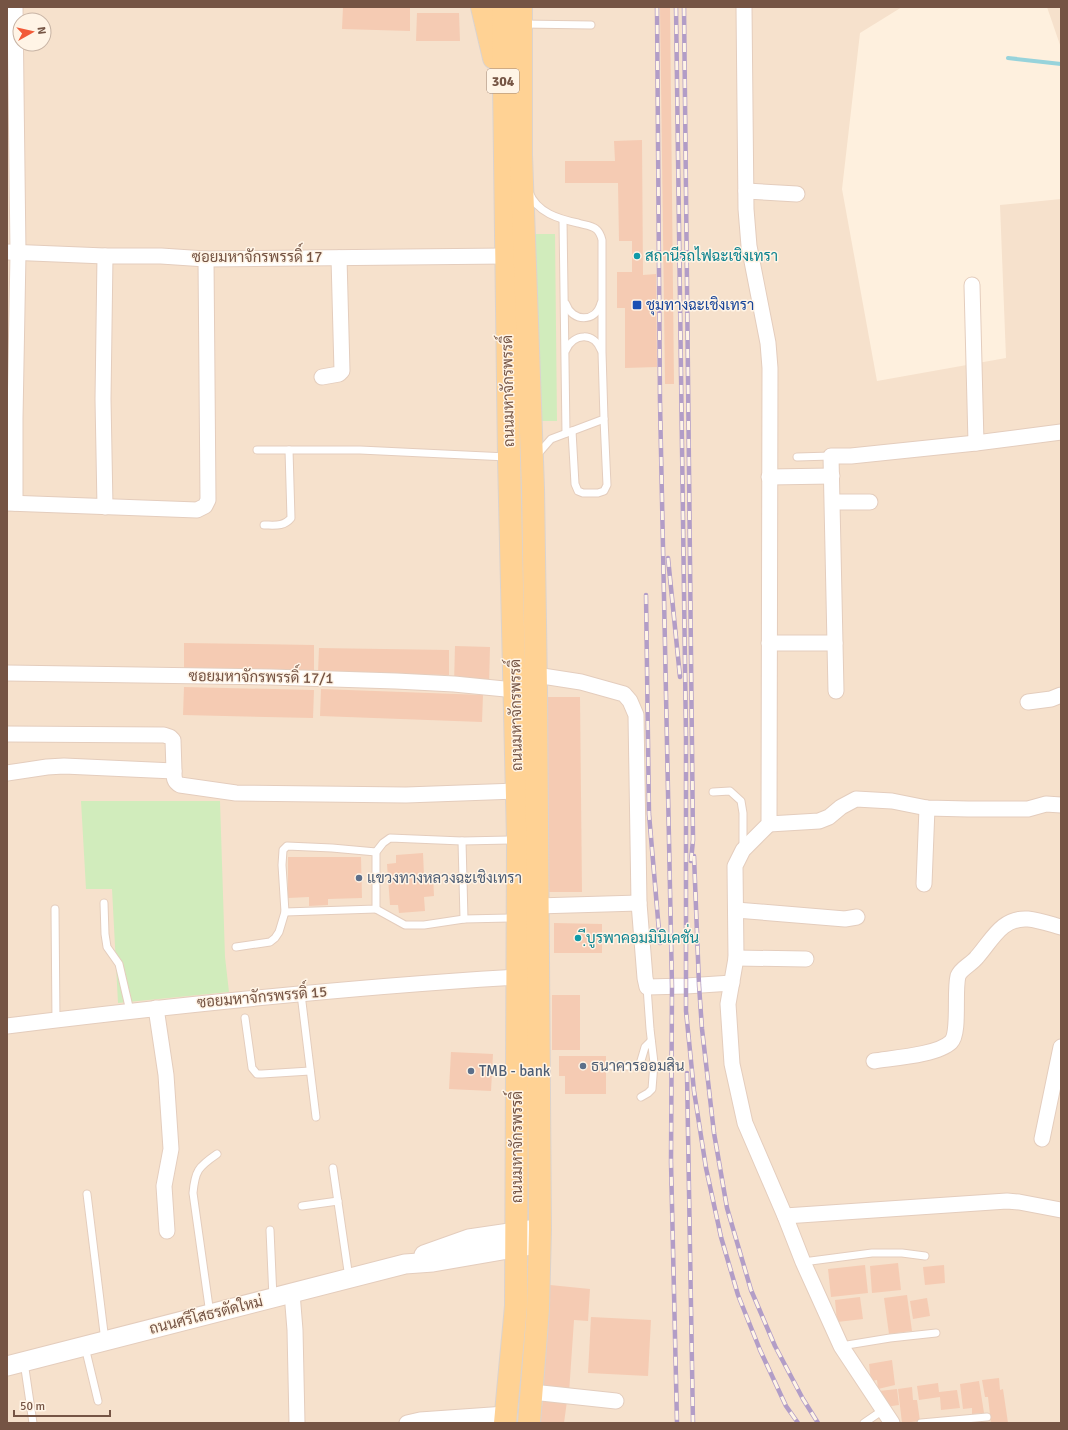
<svg xmlns="http://www.w3.org/2000/svg" width="1068" height="1430" font-family="Signika,Sarabun,sans-serif">
  <rect width="100%" height="100%" fill="#fef0de"/>
  <g fill="#f6e1cc" fill-rule="evenodd">
    <path d="M 7,7 L 902,7 L 860,33 L 842,189 L 877,381 L 1006,358 L 1000,205 L 1061,199 L 1061,1423 L 7,1423 ZM 20,20 L 44,20 L 44,44 L 20,44 Z"/>
    <path d="M 1047,7 L 1061,7 L 1061,45 L 1060,45 Z"/>
  </g>
  <g fill="#d1ecbc">
    <path d="M 535,234 L 555,234 L 557,421 L 537,421 Z"/>
    <path d="M 81,801 L 220,801 L 225,957 L 229,992 L 118,1003 L 112,889 L 86,889 Z"/>
  </g>
  <g fill="none" stroke-linecap="round" stroke-linejoin="round">
    <path stroke="#97d3db" stroke-width="4" d="M 1008,58 L 1061,64"/>
  </g>
  <g fill="#f5cbb3">
    <path d="M 343,7 L 410,8 L 410,31 L 342,29 Z"/>
    <path d="M 660,7 L 670,7 L 674,384 L 665,384 Z"/>
    <path d="M 417,13 L 459,13 L 460,41 L 416,41 Z"/>
    <path d="M 642,140 L 643,275 L 656,274 L 657,367 L 625,368 L 625,308 L 617,308 L 617,272 L 632,272 L 632,241 L 619,241 L 618,183 L 565,183 L 565,161 L 615,161 L 614,141 Z"/>
    <path d="M 184,643 L 314,645 L 314,673 L 184,671 Z"/>
    <path d="M 455,646 L 490,647 L 489,685 L 454,684 Z"/>
    <path d="M 319,648 L 449,650 L 449,675 L 318,673 Z"/>
    <path d="M 184,687 L 314,690 L 313,718 L 183,715 Z"/>
    <path d="M 321,689 L 483,695 L 482,722 L 320,716 Z"/>
    <path d="M 547,697 L 580,697 L 582,892 L 548,892 Z"/>
    <path d="M 423,853 L 424,875 L 433,874 L 434,896 L 424,897 L 425,911 L 399,913 L 398,905 L 390,905 L 387,864 L 396,863 L 396,855 Z"/>
    <path d="M 288,857 L 361,857 L 362,898 L 328,899 L 328,905 L 309,906 L 309,897 L 288,898 Z"/>
    <path d="M 554,923 L 602,924 L 602,953 L 554,953 Z"/>
    <rect x="552" y="995" width="28" height="55"/>
    <path d="M 451,1052 L 493,1054 L 491,1091 L 449,1089 Z"/>
    <path d="M 559,1056 L 606,1056 L 606,1094 L 565,1094 L 565,1076 L 559,1076 Z"/>
    <path d="M 898,1263 L 901,1290 L 872,1293 L 870,1266 Z"/>
    <path d="M 865,1265 L 868,1293 L 831,1297 L 828,1269 Z"/>
    <path d="M 944,1265 L 945,1283 L 925,1285 L 923,1267 Z"/>
    <path d="M 550,1285 L 590,1289 L 588,1321 L 574,1320 L 569,1393 L 542,1391 Z"/>
    <path d="M 907,1295 L 912,1331 L 889,1334 L 884,1298 Z"/>
    <path d="M 860,1297 L 863,1319 L 837,1322 L 835,1300 Z"/>
    <path d="M 927,1298 L 930,1316 L 913,1319 L 910,1301 Z"/>
    <path d="M 591,1317 L 651,1320 L 648,1376 L 588,1373 Z"/>
    <path d="M 892,1360 L 895,1385 L 878,1389 L 877,1380 L 871,1381 L 869,1364 Z"/>
    <path d="M 999,1378 L 1000,1390 L 1003,1389 L 1008,1423 L 1003,1422 L 1004,1423 L 991,1423 L 988,1397 L 985,1397 L 982,1380 Z"/>
    <path d="M 979,1381 L 984,1413 L 972,1414 L 972,1408 L 963,1409 L 960,1384 Z"/>
    <path d="M 938,1383 L 939,1392 L 957,1390 L 960,1408 L 941,1410 L 940,1397 L 919,1400 L 917,1386 Z"/>
    <path d="M 912,1387 L 913,1400 L 917,1400 L 920,1421 L 902,1423 L 898,1389 Z"/>
    <path d="M 897,1389 L 899,1405 L 885,1407 L 879,1391 Z"/>
    <path d="M 543,1398 L 567,1401 L 564,1423 L 540,1423 Z"/>
  </g>
  <g fill="none" stroke-linecap="round" stroke-linejoin="round">
    <g stroke="#e4cdbd" stroke-width="9">
      <g id="service">
        <path d="M 523,24 L 591,25"/>
        <path d="M 529,192 C 537,213 559,219 578,223 C 584,225 591,225 596,229 C 600,232 601,236 602,240 L 602,352 L 604,419 L 551,439 L 537,455"/>
        <path d="M 563,220 L 566,433"/>
        <path d="M 566,304 C 572,322 596,323 601,303"/>
        <path d="M 566,350 C 574,333 594,332 601,350"/>
        <path d="M 572,431 L 575,484 L 578,491 L 583,493 L 598,493 L 604,491 L 607,485 L 604,419"/>
        <path d="M 257,450 L 360,450 L 507,457"/>
        <path d="M 797,457 L 831,456"/>
        <path d="M 264,525 C 274,525 284,527 291,518 L 289,450"/>
        <path d="M 713,792 L 730,791 L 741,801 L 743,813 L 743,848"/>
        <path d="M 462,841 L 464,919"/>
        <path d="M 104,903 L 105,934 L 107,947 L 119,964 L 130,1011"/>
        <path d="M 55,909 L 56,1020"/>
        <path d="M 376,909 L 405,925 L 424,925 L 464,919 L 515,918"/>
        <path d="M 285,912 L 376,909 L 376,852 L 383,843 L 390,838 L 462,841 L 516,840"/>
        <path d="M 236,947 L 270,942 L 275,938 L 279,932 L 285,912 L 282,865 L 283,850 L 287,846 L 332,848 L 376,852"/>
        <path d="M 301,994 L 316,1117"/>
        <path d="M 245,1018 L 252,1068 L 257,1074 L 262,1074 L 310,1071"/>
        <path d="M 612,1066 L 634,1066 L 640,1064 L 645,1047 L 651,1041"/>
        <path d="M 641,1097 L 648,1093 L 652,1089 L 654,1063 L 650,1029 L 647,987"/>
        <path d="M 333,1168 L 349,1278"/>
        <path d="M 87,1194 L 105,1341"/>
        <path d="M 302,1206 L 338,1201"/>
        <path d="M 270,1230 L 273,1298"/>
        <path d="M 803,1262 L 872,1253 L 902,1253 L 925,1256"/>
        <path d="M 210,1314 L 193,1193 C 195,1171 198,1167 217,1154"/>
        <path d="M 841,1346 L 890,1338 L 936,1333"/>
        <path d="M 85,1347 L 98,1401"/>
        <path d="M 24,1362 L 33,1423"/>
        <path d="M 864,1423 L 883,1410"/>
        <path d="M 921,1423 L 987,1417"/>
      </g>
    </g>
    <g stroke="#e4cdbd" stroke-width="17">
      <g id="minor">
        <path d="M 15,7 L 18,253 L 15,418 L 15,503"/>
        <path d="M 744,7 L 746,209 L 749,246 L 768,343 L 770,368 L 769,824 L 743,850 L 735,866 L 736,958 L 728,1004 L 732,1064 L 745,1123 L 785,1216 L 803,1262 L 841,1346 L 892,1423"/>
        <path d="M 746,191 L 797,194"/>
        <path d="M 7,252 L 105,256 L 161,256 L 206,259 L 506,256"/>
        <path d="M 105,256 L 103,399 L 105,507"/>
        <path d="M 972,285 L 976,443"/>
        <path d="M 322,377 L 339,374 L 342,371 L 339,258"/>
        <path d="M 769,477 L 832,476"/>
        <path d="M 833,502 L 870,502"/>
        <path d="M 7,503 L 197,510 L 205,506 L 208,500 L 206,259"/>
        <path d="M 769,643 L 835,643"/>
        <path d="M 7,673 L 270,677 L 396,681 L 454,684 L 515,690"/>
        <path d="M 536,675 L 581,682 L 624,694 L 630,701 L 636,715 L 639,903"/>
        <path d="M 836,691 L 831,456 L 851,456 L 976,443 L 1061,432"/>
        <path d="M 1028,702 L 1051,699 L 1061,695"/>
        <path d="M 7,734 L 164,735 L 170,737 L 173,740 L 174,771"/>
        <path d="M 7,773 L 47,767 L 64,766 L 174,771 C 174,778 174,782 180,785 L 236,793 L 406,795 L 518,791"/>
        <path d="M 769,824 L 819,821 L 829,817 L 841,807 L 856,799 L 892,801 L 927,808 L 968,809 L 1028,809 L 1046,804 L 1061,805"/>
        <path d="M 924,884 L 927,808"/>
        <path d="M 537,906 L 639,903 L 645,978 L 647,987 L 686,986 L 732,983"/>
        <path d="M 736,910 L 845,919 L 857,917"/>
        <path d="M 736,958 L 806,959"/>
        <path d="M 156,1008 L 166,1075 L 171,1149 L 164,1186 L 167,1231"/>
        <path d="M 7,1026 C 177,1005 347,987 518,977"/>
        <path d="M 874,1061 C 892,1058 938,1055 951,1042 C 960,1033 954,992 958,976 C 961,968 972,964 977,957 C 992,940 1002,917 1028,919 C 1039,920 1050,924 1061,927"/>
        <path d="M 1042,1139 L 1061,1047"/>
        <path d="M 785,1216 L 1007,1201 L 1019,1202 L 1061,1210"/>
        <path d="M 292,1293 L 295,1330 L 297,1423"/>
        <path d="M 532,1392 L 616,1401"/>
        <path d="M 407,1423 L 420,1420 L 506,1414"/>
      </g>
    </g>
    <g stroke="#e4cdbd" stroke-width="21">
      <g id="tertiary">
        <path d="M 424,1255 L 469,1239 L 530,1230"/>
        <path d="M 7,1366 L 405,1264 L 433,1262 L 531,1245"/>
      </g>
    </g>
    <g stroke="#dbd3ce" stroke-width="24">
      <g id="primary">
        <path d="M 482,7 L 494,58"/>
        <path d="M 503,7 L 509,458 L 518,840 L 516,1306 L 505,1423"/>
        <path d="M 521,7 L 521,155 L 533,488 L 536,689 L 540,1229 L 538,1309 L 529,1423"/>
      </g>
    </g>
    <use href="#service" stroke="#fff" stroke-width="7"/>
    <use href="#minor" stroke="#fff" stroke-width="15"/>
    <use href="#tertiary" stroke="#fff" stroke-width="19"/>
    <use href="#primary" stroke="#ffd294" stroke-width="22"/>
    <g stroke="#b29dc7" stroke-width="4.5">
      <g id="rail">
        <path d="M 657,7 L 660,402 L 672,986 L 671,1162 L 677,1423"/>
        <path d="M 676,7 L 686,738 L 686,1011 L 694,1091 L 706,1168 L 721,1237 L 738,1295 L 760,1350 L 786,1406 L 798,1423"/>
        <path d="M 684,7 L 693,840 L 691,861"/>
        <path d="M 668,558 L 680,677"/>
        <path d="M 646,595 L 649,814 L 660,943"/>
        <path d="M 694,856 L 699,985 L 702,1029 L 714,1133 L 727,1208 L 751,1290 L 775,1346 L 803,1399 L 818,1423"/>
        <path d="M 687,1073 L 693,1423"/>
      </g>
    </g>
    <use href="#rail" stroke="#fff4e6" stroke-width="3" stroke-dasharray="9" stroke-linecap="butt"/>
  </g>
  <g fill="#0f9aa8" stroke="#fff4e6" stroke-width="1.5">
    <circle cx="637" cy="256" r="4"/>
    <circle cx="578" cy="938" r="4"/>
  </g>
  <rect fill="#1a4fb4" stroke="#fff4e6" stroke-width="1.5" x="632" y="300" width="10" height="10" rx="2"/>
  <g fill="#5c6f8a" stroke="#fff4e6" stroke-width="1.5">
    <circle cx="359" cy="878" r="4"/>
    <circle cx="583" cy="1066" r="4"/>
    <circle cx="471" cy="1071" r="4"/>
  </g>
  <g text-anchor="middle" dominant-baseline="central" stroke-width="3" stroke-linejoin="round" paint-order="stroke">
    <rect fill="#fff4e6" stroke="#9e8475" stroke-width="1" x="487" y="69" width="32" height="24" rx="3"/>
    <g font-size="14" font-weight="bold" fill="#755444">
      <text x="503" y="81">304</text>
    </g>
    <g font-size="15" fill="#0d838f" stroke="#fff4e6" text-anchor="start">
      <text x="645" y="256">สถานีรถไฟฉะเชิงเทรา</text>
      <text x="586" y="938">ฺีบูรพาคอมมินิเคชั่น</text>
    </g>
    <g font-size="15" fill="#755444" stroke="#fff4e6">
      <text x="257" y="257">ซอยมหาจักรพรรดิ์ 17</text>
      <text transform="translate(508 391) rotate(-91)">ถนนมหาจักรพรรดิ์</text>
      <text transform="translate(261 677) rotate(1)">ซอยมหาจักรพรรดิ์ 17/1</text>
      <text transform="translate(516 715) rotate(-91)">ถนนมหาจักรพรรดิ์</text>
      <text transform="translate(262 997) rotate(-5)">ซอยมหาจักรพรรดิ์ 15</text>
      <text transform="translate(517 1147) rotate(-90)">ถนนมหาจักรพรรดิ์</text>
      <text transform="translate(206 1315) rotate(-14)">ถนนศรีโสธรตัดใหม่</text>
    </g>
    <g font-size="15" fill="#164399" stroke="#fff4e6" text-anchor="start">
      <text x="646" y="305">ชุมทางฉะเชิงเทรา</text>
    </g>
    <g font-size="15" fill="#4e5e75" stroke="#fff4e6" text-anchor="start">
      <text x="367" y="878">แขวงทางหลวงฉะเชิงเทรา</text>
      <text x="591" y="1066">ธนาคารออมสิน</text>
      <text x="479" y="1071">TMB - bank</text>
    </g>
  </g>
  <rect width="1068" height="1430" fill="none" stroke="#755444" stroke-width="16"/>
  <g transform="translate(32 32) rotate(82)"><circle r="19" fill="#fff4e6" stroke="#c8b4a5"/>
  <path d="M0-3L7 15L0 10L-7 15Z" fill="#f25a38"/>
  <text y="-6" font-size="11" font-weight="bold" text-anchor="middle" fill="#755444">N</text>
  </g>
  <path d="M14 1410v6h96v-6" fill="none" stroke="#755444" stroke-width="2"/>
  <text x="20" y="1410" font-size="12" fill="#755444" stroke="#fff4e6" stroke-width="3" paint-order="stroke">50 m</text>
</svg>
